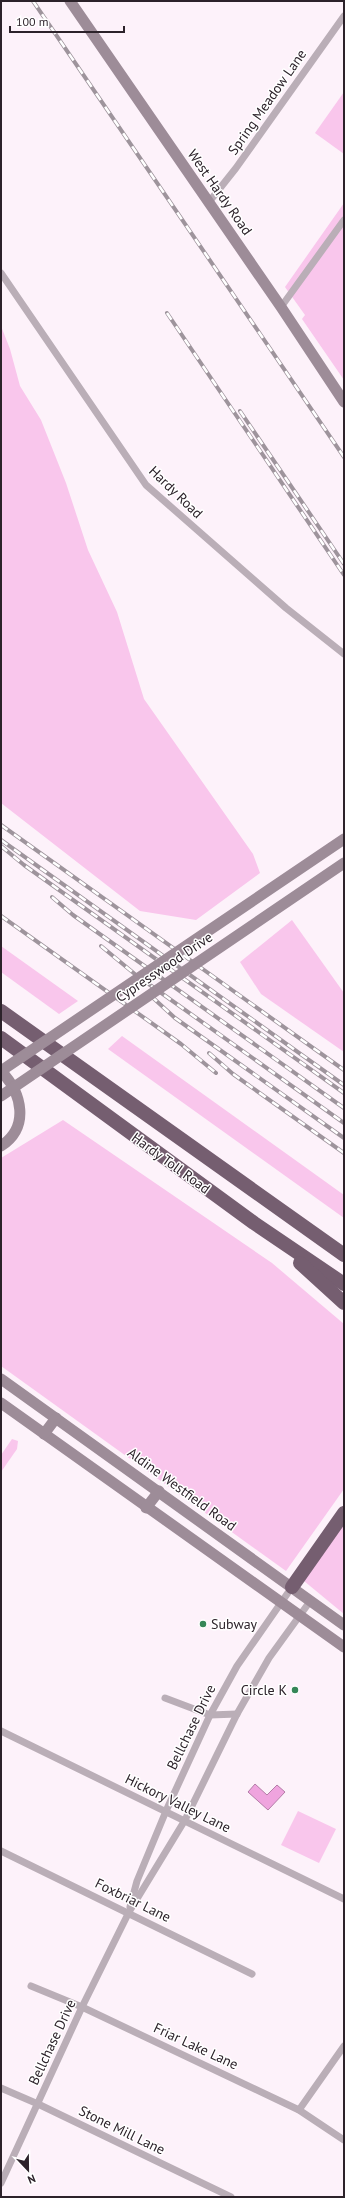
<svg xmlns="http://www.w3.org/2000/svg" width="345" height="2198" font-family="'PT Sans',sans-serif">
  <rect width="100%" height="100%" fill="#fdf2fa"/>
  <g fill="#f9c6ec">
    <path d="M 344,92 L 344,154 L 315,133 Z"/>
    <path d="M 344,203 L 344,380 L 302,319 L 305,315 L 285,287 Z"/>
    <path d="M 1,326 L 10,349 L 20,386 L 41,420 L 66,483 L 88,550 L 117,612 L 144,699 L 253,854 L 260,873 L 196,920 L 140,911 L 1,803 Z"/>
    <path d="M 292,920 L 344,993 L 344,1052 L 261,994 L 240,962 Z"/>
    <path d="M 1,946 L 78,1001 L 59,1014 L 1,972 Z"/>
    <path d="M 122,1036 L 344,1195 L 344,1218 L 108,1049 Z"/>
    <path d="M 63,1120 L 272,1263 L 344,1324 L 344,1489 L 286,1571 L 1,1366 L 1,1158 Z"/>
    <path d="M 12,1439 L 18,1441 L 17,1449 L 1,1472 L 1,1455 Z"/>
    <path d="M 344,1524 L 344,1614 L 304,1581 Z"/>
    <path d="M 298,1811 L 336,1829 L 319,1863 L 281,1845 Z"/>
  </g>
  <path fill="#efa4de" stroke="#b47da8" d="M 255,1784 L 267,1795 L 277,1785 L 285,1792 L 268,1810 L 248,1792 Z"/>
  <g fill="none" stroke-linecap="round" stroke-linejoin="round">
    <g stroke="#baaeb7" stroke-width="7">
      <path d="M 209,202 L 236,168 L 344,16"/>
      <path d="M 1,273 L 146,485 L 286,608 L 344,654"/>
      <path d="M 281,307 L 344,220"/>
      <path d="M 165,1698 L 210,1715 L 237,1714"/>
      <path d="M 1,1731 L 344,1899"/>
      <path d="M 1,1851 L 252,1974"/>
      <path d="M 130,1907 L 137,1881 L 166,1811 L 210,1715 L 237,1666 L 292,1587"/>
      <path d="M 31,1986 L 82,2007 L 299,2110 L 344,2140"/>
      <path d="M 1,2088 L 38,2104 L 231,2197"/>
      <path d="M 299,2110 L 344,2046"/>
      <path d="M 1,2183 L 82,2007 L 129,1912 L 185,1820 L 237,1714 L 269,1658 L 311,1600"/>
    </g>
    <g stroke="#9d8c98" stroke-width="11">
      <path d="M 70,1 L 281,307 L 344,402"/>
      <path d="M 1,1071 C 22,1093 30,1127 1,1146"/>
      <path d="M 1,1379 L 344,1625"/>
      <path d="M 1,1403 L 344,1647"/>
      <path d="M 44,1434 L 56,1418"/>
      <path d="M 146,1508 L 159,1491"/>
    </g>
    <g stroke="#755e70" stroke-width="14">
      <path d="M 1,1011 L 344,1255"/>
      <path d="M 1,1038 L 254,1223 L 344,1284"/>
      <path d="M 300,1263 L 344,1303"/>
      <path d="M 292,1587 L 344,1513"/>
    </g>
    <g stroke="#9e949c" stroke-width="4">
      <g id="rail">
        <path d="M 33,1 L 344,457"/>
        <path d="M 167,313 L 344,575"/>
        <path d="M 240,411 L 344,564"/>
        <path d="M 1,825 L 344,1070"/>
        <path d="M 1,840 L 344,1085"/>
        <path d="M 1,846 L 24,865 L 344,1093"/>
        <path d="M 52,897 L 73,915 L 344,1108"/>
        <path d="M 1,916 L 181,1044 L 216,1073"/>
        <path d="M 101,946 L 136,975 L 344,1123"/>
        <path d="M 151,996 L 175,1018 L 344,1138"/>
        <path d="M 209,1053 L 233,1074 L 344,1153"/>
      </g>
    </g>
    <use href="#rail" stroke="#fff" stroke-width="2.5" stroke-dasharray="8" stroke-linecap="butt"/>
    <g stroke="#9d8c98" stroke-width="11">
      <path d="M 1,1071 L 344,839"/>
      <path d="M 1,1096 L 344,863"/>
    </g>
  </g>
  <g fill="#358657" stroke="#fff" stroke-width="1.5">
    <circle cx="203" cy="1624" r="4"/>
    <circle cx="295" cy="1690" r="4"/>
  </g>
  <g text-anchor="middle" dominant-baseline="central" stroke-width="3" stroke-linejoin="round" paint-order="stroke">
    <g font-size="14" fill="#2c222a" stroke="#fff">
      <text transform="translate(267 102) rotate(-55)">Spring Meadow Lane</text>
      <text transform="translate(220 192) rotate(55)">West Hardy Road</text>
      <text transform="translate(176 492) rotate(44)">Hardy Road</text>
      <text transform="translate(164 967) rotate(-34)">Cypresswood Drive</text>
      <text transform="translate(171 1163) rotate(36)">Hardy Toll Road</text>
      <text transform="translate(182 1489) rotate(36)">Aldine Westfield Road</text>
      <text transform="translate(191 1727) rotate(-64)">Bellchase Drive</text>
      <text transform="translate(178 1803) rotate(26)">Hickory Valley Lane</text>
      <text transform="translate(133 1900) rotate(26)">Foxbriar Lane</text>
      <text transform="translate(52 2042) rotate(-65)">Bellchase Drive</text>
      <text transform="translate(196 2046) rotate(25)">Friar Lake Lane</text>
      <text transform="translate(122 2130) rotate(26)">Stone Mill Lane</text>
    </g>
    <g font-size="14" fill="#2c222a" stroke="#fff" text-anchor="start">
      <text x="211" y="1624">Subway</text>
      <text x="287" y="1690" text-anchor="end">Circle K</text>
    </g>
  </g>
  <rect width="345" height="2198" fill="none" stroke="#2c222a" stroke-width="4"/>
  <g transform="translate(28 2170) rotate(158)" stroke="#ffffff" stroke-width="3" paint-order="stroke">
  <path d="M0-3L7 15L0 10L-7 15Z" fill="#2c222a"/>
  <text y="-6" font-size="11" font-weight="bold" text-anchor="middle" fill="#2c222a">N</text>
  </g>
  <path d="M10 26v6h114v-6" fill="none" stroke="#2c222a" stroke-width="2"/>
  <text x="16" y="26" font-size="12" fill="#2c222a" stroke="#ffffff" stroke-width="3" paint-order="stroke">100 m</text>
</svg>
